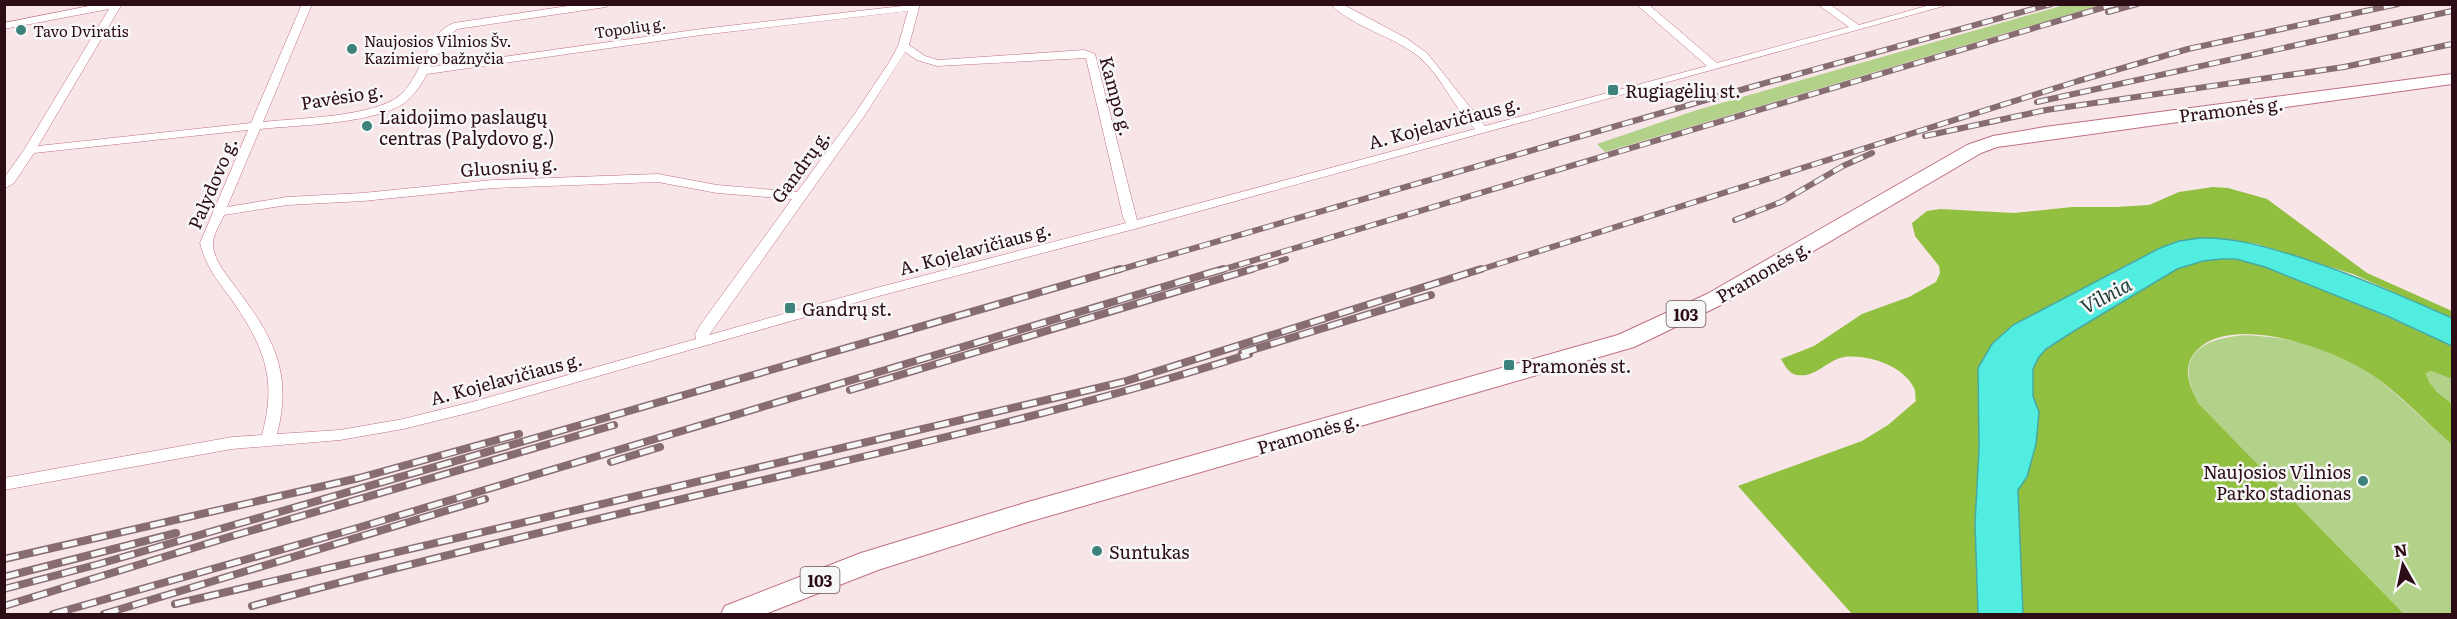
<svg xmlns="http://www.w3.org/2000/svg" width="2457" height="619" font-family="Literata,serif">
  <rect width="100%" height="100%" fill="#f7e5e7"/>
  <g fill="#b3d289">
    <path d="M 2064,5 L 2101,5 L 1605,152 L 1597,144 L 1697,110 Z"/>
    <path d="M 2245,335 C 2289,337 2337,348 2372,375 C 2400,396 2426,422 2452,445 L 2452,614 L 2404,614 L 2199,404 C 2173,356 2199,339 2245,335 Z"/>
    <path d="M 2431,371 L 2452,379 L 2452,404 L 2432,387 L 2427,380 L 2426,372 Z"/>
  </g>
  <g fill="#91bf3f">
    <path d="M 2213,187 L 2228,188 L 2267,199 L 2367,273 L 2452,311 L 2452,318 L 2353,274 L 2257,244 L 2216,238 L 2013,325 L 1979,449 L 1975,523 L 1978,614 L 1852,614 L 1738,486 L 1862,441 L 1888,425 L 1916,401 C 1915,397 1916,391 1914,388 C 1903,365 1867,354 1844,357 C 1827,360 1816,378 1797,375 C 1789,374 1785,366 1781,359 L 1814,346 L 1862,314 L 1909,297 L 1936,282 L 1940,273 L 1939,266 L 1915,236 L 1912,223 L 1927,211 L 1940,209 L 2014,213 L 2072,207 L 2116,207 L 2149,205 L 2179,192 Z"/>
    <path d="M 2222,259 C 2254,258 2284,275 2313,286 C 2360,305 2407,325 2452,346 L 2452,379 L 2431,371 L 2426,373 C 2428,387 2442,395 2452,404 L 2452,445 C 2426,422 2398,392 2369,373 C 2333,349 2234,313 2197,350 C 2181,366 2189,386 2199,404 L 2404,614 L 2023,614 L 2018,490 L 2027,477 L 2039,412 L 2033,396 L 2033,369 L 2039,357 L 2046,349 L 2074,331 L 2177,269 L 2203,261 Z"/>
  </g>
  <path fill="#51ede0" stroke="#46aaa3" stroke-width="1.5" d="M 2200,238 C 2235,237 2266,247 2299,257 C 2352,274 2402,296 2452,318 L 2452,346 L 2387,316 L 2265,267 L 2236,259 L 2222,259 L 2203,261 L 2177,269 L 2074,331 L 2046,349 L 2039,357 L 2033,369 L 2033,396 L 2039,412 L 2036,444 L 2027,477 L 2018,490 L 2023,614 L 1978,614 L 1975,523 L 1979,449 L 1978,368 L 1992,344 L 2013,325 L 2160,248 L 2179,241 Z"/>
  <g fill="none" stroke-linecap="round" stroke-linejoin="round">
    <g stroke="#c06f80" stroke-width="1">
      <path id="street" d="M 99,4 L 122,4 L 38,146 L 251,123 L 302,4 L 312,4 L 263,122 C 298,118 373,117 399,96 C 421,79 428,31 454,23 L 581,4 L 611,4 L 606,7 L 457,29 L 447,38 L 431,67 L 701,29 L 920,4 L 909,45 L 925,56 L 938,60 L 1084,50 L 1095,54 L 1137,220 L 1475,129 C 1453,107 1442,76 1418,56 C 1391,35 1355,28 1330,4 L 1342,4 L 1406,38 L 1427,53 L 1485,126 L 1707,66 L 1636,4 L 1648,4 L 1717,63 L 1849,27 L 1817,4 L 1829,4 L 1859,25 L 1933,4 L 1951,4 L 1138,228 L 879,296 L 472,412 L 403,429 L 340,440 L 232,449 L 4,490 L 4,478 L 232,437 L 262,435 C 278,377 263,344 229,296 C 216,279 205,264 200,243 L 248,130 L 34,153 L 14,183 L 4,189 L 4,178 L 24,150 L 109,9 L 4,29 L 4,23 ZM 908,11 L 898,46 L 890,61 L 856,112 L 797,192 L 717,185 L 658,174 L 493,180 L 363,193 L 287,197 L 227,207 L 260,129 C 297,125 381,124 408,100 C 416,93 422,83 427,74 L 701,35 ZM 905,52 L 917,60 L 937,66 L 1086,58 L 1123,217 L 1126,223 L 876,288 L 709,335 L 865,115 ZM 658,182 L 717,193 L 792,199 L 701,324 L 695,334 L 696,339 L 472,402 L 403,419 L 340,430 L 277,434 C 293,373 273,337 237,289 C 228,276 214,262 213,245 C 212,236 221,223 224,215 L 287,205 L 363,201 L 493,188 Z"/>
    </g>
    <g stroke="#c06f80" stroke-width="2">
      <path id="primary" d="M 2452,74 L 2452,84 L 1997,147 L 1981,153 L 1723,304 L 1634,347 L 1028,522 L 878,570 L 765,614 L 721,614 L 725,606 L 861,553 L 1028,502 L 1618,335 L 1707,294 L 1967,145 L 1993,136 L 2045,127 Z"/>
    </g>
    <use href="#street" fill="#fff" fill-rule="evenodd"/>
    <use href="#primary" fill="#fff" fill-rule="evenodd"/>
    <g stroke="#876d72" stroke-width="6">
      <g id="rail-far1">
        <path d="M 2108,12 L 2137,4"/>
        <path d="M 2037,102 L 2452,11"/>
        <path d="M 1925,136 L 2046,110 L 2344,67 L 2452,44"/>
        <path d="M 1735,220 L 1781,202 L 1843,166 L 1872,153"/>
        <path d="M 1115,271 L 1751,87 L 2051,4"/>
        <path d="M 1218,271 L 2115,4"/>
        <path d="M 1247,271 L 1286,259"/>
        <path d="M 1476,271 L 2078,81 L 2188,49 L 2398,4"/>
      </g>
    </g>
    <g stroke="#876d72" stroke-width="8">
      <g id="rail">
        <path d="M 1242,353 L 1431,295"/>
        <path d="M 850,390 L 1252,269"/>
        <path d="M 611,462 L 660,447"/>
        <path d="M 4,559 L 359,478 L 519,434"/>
        <path d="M 4,577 L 176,533"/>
        <path d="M 4,589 L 99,564 L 1120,269"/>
        <path d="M 175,604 L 1123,382 L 1481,269"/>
        <path d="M 4,606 L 229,537 L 614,425"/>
        <path d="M 252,606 C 432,557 613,515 794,473 C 947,437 1100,402 1249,354"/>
        <path d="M 53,614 L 354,529 L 1223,269"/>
        <path d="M 104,614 L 485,499"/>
      </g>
    </g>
    <use href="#rail-far1" stroke="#f7f7f7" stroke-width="4" stroke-dasharray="11" stroke-linecap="butt"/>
    <use href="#rail" stroke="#f7f7f7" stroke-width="5" stroke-dasharray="15" stroke-linecap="butt"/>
  </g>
  <g fill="#3d837c" stroke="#f7f7f7" stroke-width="2">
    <circle cx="21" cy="30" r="6"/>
    <circle cx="352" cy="49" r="6"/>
    <rect x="1607" y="84" width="12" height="12" rx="3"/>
    <circle cx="367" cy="126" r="6"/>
    <rect x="784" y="302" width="12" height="12" rx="3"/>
    <rect x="1503" y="359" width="12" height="12" rx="3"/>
    <circle cx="2363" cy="481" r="6"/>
    <circle cx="1097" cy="551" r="6"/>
  </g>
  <g text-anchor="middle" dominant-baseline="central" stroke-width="5" stroke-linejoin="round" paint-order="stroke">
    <g font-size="15" fill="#2d0d15" stroke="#f7f7f7">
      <text transform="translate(630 27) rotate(-8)">Topolių g.</text>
    </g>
    <g font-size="15" fill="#2d0d15" stroke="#f7f7f7" text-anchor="start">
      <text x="33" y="30">Tavo Dviratis</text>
      <text x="364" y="40">Naujosios Vilnios Šv.<tspan x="364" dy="17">Kazimiero bažnyčia</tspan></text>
    </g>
    <g fill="#f7f7f7" stroke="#6a5359" stroke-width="1.5">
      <rect x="1666.5" y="301" width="39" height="26" rx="4.5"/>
      <rect x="800.5" y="567" width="39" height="26" rx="4.5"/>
    </g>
    <g font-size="16" font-weight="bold" fill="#2d0d15">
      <text x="1686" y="314">103</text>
      <text x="820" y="580">103</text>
    </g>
    <g font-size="18" fill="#2d0d15" stroke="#f7f7f7" text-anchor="start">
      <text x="1625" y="90">Rugiagėlių st.</text>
      <text x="379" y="116">Laidojimo paslaugų<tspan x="379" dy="21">centras (Palydovo g.)</tspan></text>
      <text x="802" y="308">Gandrų st.</text>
      <text x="1521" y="365">Pramonės st.</text>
      <text x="2351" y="471" text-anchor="end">Naujosios Vilnios<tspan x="2351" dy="21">Parko stadionas</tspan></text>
      <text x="1109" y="551">Suntukas</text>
    </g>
    <g font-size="18" fill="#2d0d15" stroke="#f7f7f7">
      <text transform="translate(342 96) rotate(-9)">Pavėsio g.</text>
      <text transform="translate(1117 96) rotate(75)">Kampo g.</text>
      <text transform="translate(2231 109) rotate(-7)">Pramonės g.</text>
      <text transform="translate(1444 122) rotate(-15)">A. Kojelavičiaus g.</text>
      <text transform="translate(509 166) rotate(-4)">Gluosnių g.</text>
      <text transform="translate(800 166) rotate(-54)">Gandrų g.</text>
      <text transform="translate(212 183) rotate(-67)">Palydovo g.</text>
      <text transform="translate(975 248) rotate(-15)">A. Kojelavičiaus g.</text>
      <text transform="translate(1763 271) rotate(-30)">Pramonės g.</text>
      <text transform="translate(506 378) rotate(-15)">A. Kojelavičiaus g.</text>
      <text transform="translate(1308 433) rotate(-16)">Pramonės g.</text>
    </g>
    <g font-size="20" font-style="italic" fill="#1e3e3a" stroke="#f7f7f7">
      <text transform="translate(2105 294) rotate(-28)">Vilnia</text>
    </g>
  </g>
  <rect width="2457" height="619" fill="none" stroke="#2d0d15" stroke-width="12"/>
  <g transform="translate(2403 565) rotate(351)" stroke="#f7f7f7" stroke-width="4.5" paint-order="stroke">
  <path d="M0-4.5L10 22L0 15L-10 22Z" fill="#2d0d15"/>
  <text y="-9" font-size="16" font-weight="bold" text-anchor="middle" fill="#2d0d15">N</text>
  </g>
</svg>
